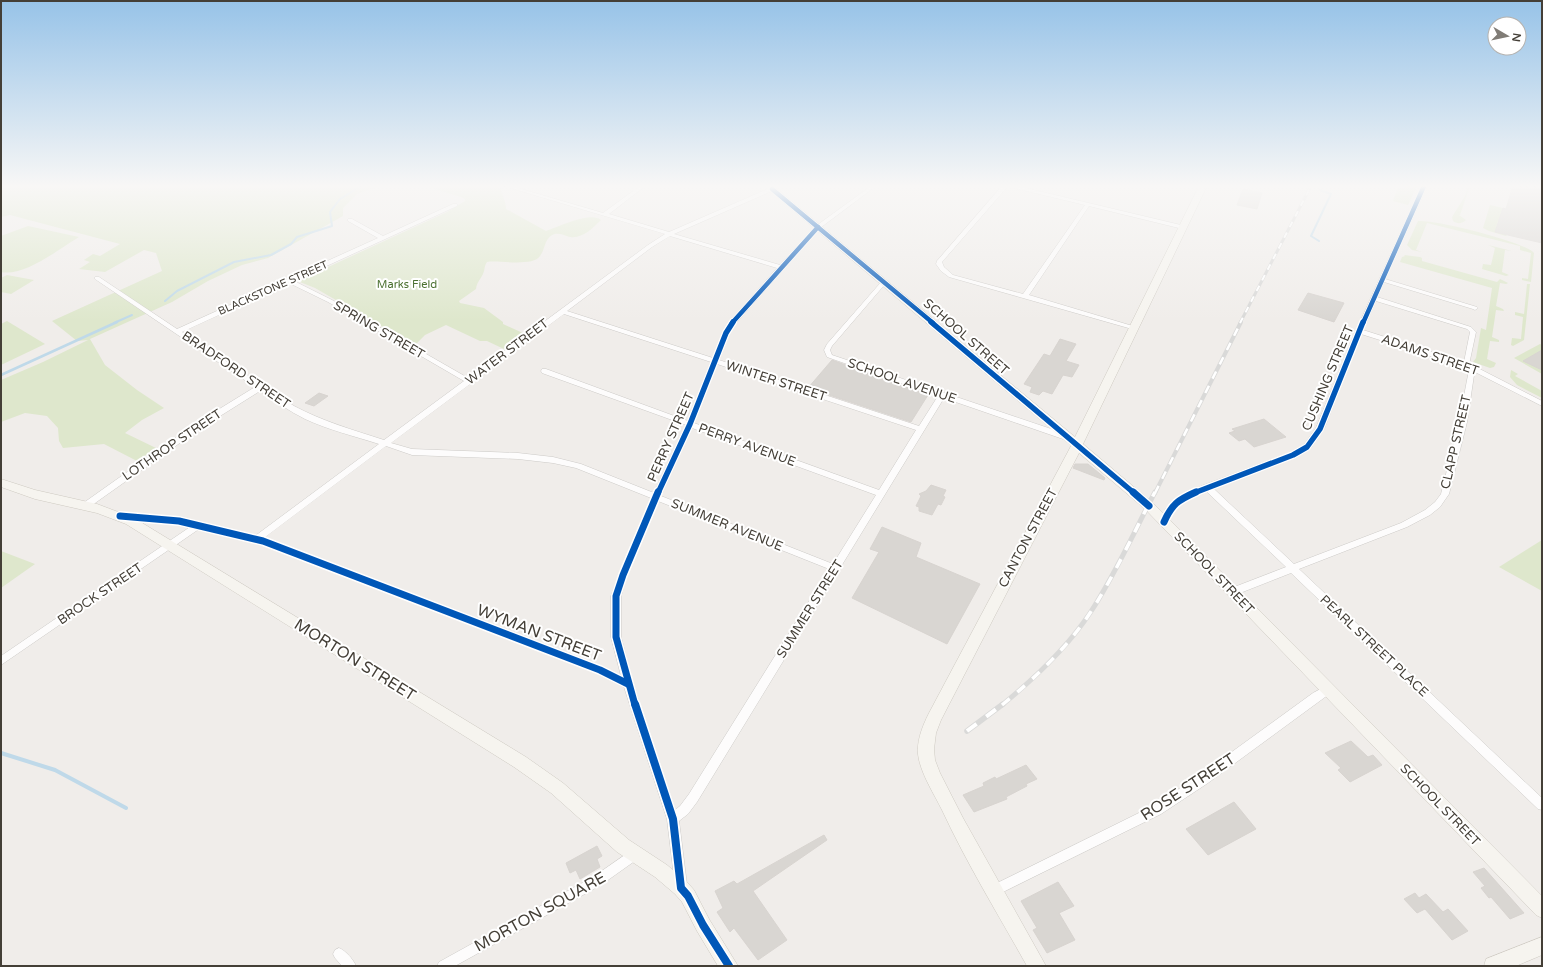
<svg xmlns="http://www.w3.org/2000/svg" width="1543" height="967" font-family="'Varela Round',sans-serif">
  <rect width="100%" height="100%" fill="#f0edea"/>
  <g fill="#dee7cc">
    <path d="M 1,186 L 379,186 L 357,194 L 343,208 L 343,216 L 268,258 L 242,265 L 208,281 L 172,302 L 90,339 L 105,365 L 137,390 L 164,408 L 142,420 L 125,433 L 156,448 L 137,461 L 104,444 L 63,448 L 59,441 L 58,428 L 47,416 L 25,413 L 1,422 L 1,380 L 43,362 L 88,340 L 77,341 L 52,321 L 162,271 L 156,253 L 144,250 L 105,272 L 79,269 L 90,262 L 84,260 L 93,254 L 100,256 L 120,244 L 10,215 L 1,217 Z"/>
    <path d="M 425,186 L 501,186 C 501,195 506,200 506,209 L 546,231 C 558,227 591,211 601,220 C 593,228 582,239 570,237 C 563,235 558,232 552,235 C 544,240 545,250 540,256 C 533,267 499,260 487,262 C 484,266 485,270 483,274 C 480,280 477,282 476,289 L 459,301 L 460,303 L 484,308 L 503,322 L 503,324 L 525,334 L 504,349 L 487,341 L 480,341 L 446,325 L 425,335 L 416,344 L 409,342 L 315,288 L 300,282 L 302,281 L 300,280 L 447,212 L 465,201 L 465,199 L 461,197 Z"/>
    <path d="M 1399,186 L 1417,186 L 1408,205 L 1393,201 L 1398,187 L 1402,188 L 1403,187 Z"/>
    <path d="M 1468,186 L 1470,186 L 1460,215 L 1459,215 L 1466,220 C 1462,224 1457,224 1453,221 L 1452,217 L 1465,196 Z"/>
    <path d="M 1490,205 L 1503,208 L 1501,221 L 1498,221 L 1495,232 L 1507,235 L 1506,236 L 1489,231 L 1483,228 Z"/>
    <path d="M 1418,221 C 1434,219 1526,242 1534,253 L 1531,282 L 1522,280 L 1522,278 L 1528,279 L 1531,253 L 1520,250 L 1520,246 L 1427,223 L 1416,250 L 1422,252 L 1412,250 L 1407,245 Z"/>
    <path d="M 28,226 L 79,237 C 59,249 24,277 1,272 L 1,236 Z"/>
    <path d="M 1488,245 L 1512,251 L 1505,250 L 1502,272 L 1509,275 L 1506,276 L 1482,269 L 1483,264 L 1491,265 L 1495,248 Z"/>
    <path d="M 1404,255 L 1420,257 L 1422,258 L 1422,261 L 1497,282 L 1500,279 L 1508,283 L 1506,284 L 1500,283 L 1496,306 L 1503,309 L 1504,311 L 1496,310 L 1492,337 L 1499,340 L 1499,342 L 1490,341 L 1487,359 L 1496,363 L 1494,367 L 1490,368 L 1473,362 L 1476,358 L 1481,328 L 1486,330 L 1492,288 L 1400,262 L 1402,257 L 1405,256 Z"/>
    <path d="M 7,275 L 34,280 L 11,294 L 1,292 L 1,278 Z"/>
    <path d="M 1527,284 L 1530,284 L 1524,340 L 1513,346 L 1511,345 L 1512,338 L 1521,339 L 1523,317 L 1515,315 L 1515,312 L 1524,314 Z"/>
    <path d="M 7,321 L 45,344 L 1,365 L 1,324 Z"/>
    <path d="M 1540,344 L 1542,345 L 1542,350 L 1524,361 L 1542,370 L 1542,374 L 1514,358 Z"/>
    <path d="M 1511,370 L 1518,374 L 1515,376 L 1542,391 L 1542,398 L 1517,385 L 1510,377 Z"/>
    <path d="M 1542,540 L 1542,591 L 1499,567 Z"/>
    <path d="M 1,551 L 35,564 L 1,588 Z"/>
  </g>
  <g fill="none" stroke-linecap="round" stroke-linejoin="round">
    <g stroke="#bfd9e9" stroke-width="2">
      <path d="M 1319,241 L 1311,236 L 1331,194 L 1320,190"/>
      <path d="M 165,301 L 177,291 L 234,262 L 271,255 L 291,244 L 297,237 L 332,226 L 330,212 L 340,199 L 361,186"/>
      <path d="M 114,323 L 132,315"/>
    </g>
    <path stroke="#bfd9e9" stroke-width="2.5" d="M 1,375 L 117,322"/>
    <path stroke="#bfd9e9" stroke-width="4" d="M 1,753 L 55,770 L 126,808"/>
  </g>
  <g fill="#d9d6d2" stroke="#d8d4d0">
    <path d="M 1513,186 L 1542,186 L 1542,243 L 1495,232 L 1503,208 L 1506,209 Z"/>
    <path d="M 1243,189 L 1262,193 L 1257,209 L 1237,205 Z"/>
    <path d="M 1308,293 L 1344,303 L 1334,322 L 1298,310 Z"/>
    <path d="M 1060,339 L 1076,344 L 1066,361 L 1079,365 L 1072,377 L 1063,375 L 1052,394 L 1043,391 L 1039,395 L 1030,392 L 1032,387 L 1024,384 L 1044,354 L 1050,356 Z"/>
    <path d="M 1542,350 L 1542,370 L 1523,361 Z"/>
    <path d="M 832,360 L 870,374 L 928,395 L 911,422 L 808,388 Z"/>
    <path d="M 319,393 L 328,396 L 314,406 L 305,403 Z"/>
    <path d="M 1264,419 L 1286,437 L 1254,447 L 1245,439 L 1239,441 L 1229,433 L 1235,431 L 1232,429 Z"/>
    <path d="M 1075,464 L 1088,464 L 1105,478 L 1104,480 L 1073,468 Z"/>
    <path d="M 931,485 L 946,490 L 943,496 L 945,497 L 941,505 L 938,504 L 932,515 L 919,511 L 919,507 L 916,506 L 921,496 L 919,494 L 926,491 Z"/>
    <path d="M 882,527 L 921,543 L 916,557 L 980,584 L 947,644 L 852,598 L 879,552 L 870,549 Z"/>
    <path d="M 1351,741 L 1368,757 L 1373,755 L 1382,765 L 1350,782 L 1338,770 L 1341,768 L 1325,753 Z"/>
    <path d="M 1026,765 L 1037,779 L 1026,784 L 1027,786 L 1006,797 L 1007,799 L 974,812 L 963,795 L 984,786 L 983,783 L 995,777 L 996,779 Z"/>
    <path d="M 1234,802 L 1256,829 L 1208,855 L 1186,829 Z"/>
    <path d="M 824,835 L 827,840 L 753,891 L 787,940 L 758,960 L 734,928 L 730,932 L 717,912 L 723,908 L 715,891 L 734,881 L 737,884 Z"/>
    <path d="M 597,846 L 602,856 L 597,859 L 600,867 L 580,879 L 576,870 L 570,873 L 566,863 Z"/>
    <path d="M 1484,868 L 1524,913 L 1510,919 L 1491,897 L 1489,898 L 1481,888 L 1485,886 L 1473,872 Z"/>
    <path d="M 1058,882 L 1074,906 L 1059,913 L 1075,940 L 1047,953 L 1033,930 L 1037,928 L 1021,901 Z"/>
    <path d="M 1415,893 L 1419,898 L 1426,894 L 1443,912 L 1448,909 L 1468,931 L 1452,940 L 1425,909 L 1417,913 L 1404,899 Z"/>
  </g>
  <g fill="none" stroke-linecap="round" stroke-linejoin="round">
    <g stroke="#cdcbc8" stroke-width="1">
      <g id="street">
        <path d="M 504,186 L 511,186 L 603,213 L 640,186 L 645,186 L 609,214 L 669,232 L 770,188 L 774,188 L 774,190 L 674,234 L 780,265 L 816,226 L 871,186 L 876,186 L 820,228 L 735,324 L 729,333 L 719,360 L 919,426 L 938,396 L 827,357 L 824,350 L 827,344 L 882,281 L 886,281 L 886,283 L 832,346 L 830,350 L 832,355 L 1069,435 L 1070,437 L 1069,439 L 1063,439 L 944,398 L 697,802 L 688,814 L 679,821 L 687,885 L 685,889 L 681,891 L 677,889 L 675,885 L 667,819 L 624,687 L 597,673 L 261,544 L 199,529 L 1,665 L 1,656 L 190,527 L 179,524 L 120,519 L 117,518 L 116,516 L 117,514 L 120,513 L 179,518 L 255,536 L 379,444 C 354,436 329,430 305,419 C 289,411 275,401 260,391 L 201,428 L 88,508 L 82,508 L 81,506 L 82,504 L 195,424 L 255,387 L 95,279 L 95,277 L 99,277 L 177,329 L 378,238 L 348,221 L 348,219 L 352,219 L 383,236 L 453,204 L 457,204 L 457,206 L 294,281 L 332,300 L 468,378 L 648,245 L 665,234 ZM 670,236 L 777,268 L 730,322 L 723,333 L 713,358 L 567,311 L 652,247 ZM 289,283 L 328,302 L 464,381 L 384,440 C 353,430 322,421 294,406 L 182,332 ZM 564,314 L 711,362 L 688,421 L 546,369 L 542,369 L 541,371 L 542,373 L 686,425 L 654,493 L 581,464 L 553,457 L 518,453 L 412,449 L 391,443 ZM 717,364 L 916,430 L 879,490 L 694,423 ZM 692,428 L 876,495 L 833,564 L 661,496 ZM 386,446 L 412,455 L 518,459 L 553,463 L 576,468 L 651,498 L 619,575 L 611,596 L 611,637 L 621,676 L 603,667 L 264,538 ZM 658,501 L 829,569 L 689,794 L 680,806 L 675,810 L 633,684 L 621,637 L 621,596 L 627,575 Z"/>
        <path d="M 1002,186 L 1008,186 L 942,262 L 944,267 L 953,275 L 1023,294 L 1085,205 L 1010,187 L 1010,186 L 1017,186 L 1185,226 L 1185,228 L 1183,229 L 1089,206 L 1029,295 L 1136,327 L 1136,329 L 1132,329 L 949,277 L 941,271 L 936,264 L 937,261 Z"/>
        <path d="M 1422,186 L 1427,186 L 1385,279 L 1477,307 L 1478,308 L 1475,310 L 1473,309 L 1384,282 L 1377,297 L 1471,327 L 1476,332 L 1470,360 L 1472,365 L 1542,401 L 1542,406 L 1473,371 L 1474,375 L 1467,422 L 1449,494 L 1440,507 L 1430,515 L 1407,527 L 1299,569 L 1542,798 L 1542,810 L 1538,809 L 1291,573 L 1235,595 L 1232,596 L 1229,595 L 1227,592 L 1229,589 L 1286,567 L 1206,491 L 1184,501 L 1172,512 L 1167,524 L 1161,524 L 1160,522 L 1166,508 L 1178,497 L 1204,485 L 1290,453 L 1304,445 L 1316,428 L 1356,331 ZM 1376,301 L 1467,329 L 1470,332 L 1464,362 L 1363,330 ZM 1361,334 L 1465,367 L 1468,375 L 1459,422 L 1441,494 L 1435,502 L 1425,510 L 1401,523 L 1294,564 L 1213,488 L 1296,457 L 1310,449 L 1324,429 Z"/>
        <path d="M 1328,685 L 1332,686 L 1333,689 L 1332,692 L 1208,783 L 1161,814 L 999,894 L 995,896 L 991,894 L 989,890 L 991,886 L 1153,806 L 1200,775 L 1313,693 Z"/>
        <path d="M 635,848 L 639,850 L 641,854 L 639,858 L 601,885 L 455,966 L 437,966 L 439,962 L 593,877 Z"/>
        <path d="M 339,948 C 346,951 353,959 356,966 L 342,966 L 335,958 L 333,954 L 335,950 Z"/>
      </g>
    </g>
    <g stroke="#cecac2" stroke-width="1">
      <g id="secondary">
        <path d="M 765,186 L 773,186 L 1075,437 L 1199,186 L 1207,186 L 1083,444 L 1153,503 L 1542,896 L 1542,918 L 1536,915 L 1145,509 L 1079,453 L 941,720 L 936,733 L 934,749 L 935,760 L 940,773 L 963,818 L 1046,966 L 1027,966 C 998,914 967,864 942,810 C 934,794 923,777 919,760 C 915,744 922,727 929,713 L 1071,446 Z"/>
        <path d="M 1,479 L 35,490 L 97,504 L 134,518 L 526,757 L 563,783 L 629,840 L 667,865 L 687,882 L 694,890 L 709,919 L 738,966 L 718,966 L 697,931 L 682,902 L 675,894 L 655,877 L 617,852 L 551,793 L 514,767 L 126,524 L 97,513 L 35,499 L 1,487 Z"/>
        <path d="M 1542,937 L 1542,955 L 1516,966 L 1484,966 L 1486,959 Z"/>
      </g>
    </g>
    <use href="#street" fill="#fdfcfc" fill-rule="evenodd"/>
    <use href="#secondary" fill="#f6f4ef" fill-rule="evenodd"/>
    <g stroke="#d9d9d8" stroke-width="3">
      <path id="rail-far3" d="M 1240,323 L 1311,186"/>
    </g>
    <g stroke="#d9d9d8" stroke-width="4">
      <path id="rail-far2" d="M 1155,493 L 1241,322"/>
    </g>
    <g stroke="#d9d9d8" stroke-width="5">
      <path id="rail-far1" d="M 1002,705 C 1035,678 1067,648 1090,613 C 1115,575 1134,532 1155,492"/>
    </g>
    <g stroke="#d9d9d8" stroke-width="5.5">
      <path id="rail" d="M 967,731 L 1003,704"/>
    </g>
    <use href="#rail-far3" stroke="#fff" stroke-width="2" stroke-dasharray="6" stroke-linecap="butt"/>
    <use href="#rail-far2" stroke="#fff" stroke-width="2.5" stroke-dasharray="8" stroke-linecap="butt"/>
    <use href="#rail-far1" stroke="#fff" stroke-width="3.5" stroke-dasharray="10" stroke-linecap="butt"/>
    <use href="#rail" stroke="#fff" stroke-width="4" stroke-dasharray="12" stroke-linecap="butt"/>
    <g stroke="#fff" stroke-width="6">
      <g id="cycleway-far3">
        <path d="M 772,189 L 933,323"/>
        <path d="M 732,323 L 818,227"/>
        <path d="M 1363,323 L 1424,186"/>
      </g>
    </g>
    <g stroke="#fff" stroke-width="8">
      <g id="cycleway-far2">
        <path d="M 931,322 L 1134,493"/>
        <path d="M 658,493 L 690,424 L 726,333 L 733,322"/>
        <path d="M 1194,493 L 1293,455 L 1307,447 L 1320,429 L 1363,322"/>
      </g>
    </g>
    <g stroke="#fff" stroke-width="10">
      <g id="cycleway-far1">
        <path d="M 1133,492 L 1149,506"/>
        <path d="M 120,516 L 179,521 L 263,541 L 600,670 L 628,684"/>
        <path d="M 1164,522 C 1172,504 1178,500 1196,492"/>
        <path d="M 635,705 L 616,637 L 616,596 L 623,575 L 658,492"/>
      </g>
    </g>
    <g stroke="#fff" stroke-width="11">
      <path id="cycleway" d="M 635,704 L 673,819 L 681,888 L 688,896 L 703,925 L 729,966"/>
    </g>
    <use href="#cycleway-far3" stroke="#0057b8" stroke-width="4.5"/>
    <use href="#cycleway-far2" stroke="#0057b8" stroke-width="5.5"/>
    <use href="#cycleway-far1" stroke="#0057b8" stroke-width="7"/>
    <use href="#cycleway" stroke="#0057b8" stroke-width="8"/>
  </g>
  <linearGradient id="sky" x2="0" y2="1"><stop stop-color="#97c3e8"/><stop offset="0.58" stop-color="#f8f7f6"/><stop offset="1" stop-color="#f8f7f6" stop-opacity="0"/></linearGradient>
  <rect width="1543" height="321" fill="url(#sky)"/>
  <g text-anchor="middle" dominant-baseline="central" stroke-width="4" stroke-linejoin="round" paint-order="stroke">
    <g font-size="11" fill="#4b7030" stroke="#fff">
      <text x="407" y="284">Marks Field</text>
    </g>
    <g font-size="11" fill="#443f37" stroke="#fff">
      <text transform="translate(273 288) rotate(-24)">BLACKSTONE STREET</text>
    </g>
    <g font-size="13" fill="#443f37" stroke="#fff">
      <text transform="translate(379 330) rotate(30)">SPRING STREET</text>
      <text transform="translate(966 337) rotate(41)">SCHOOL STREET</text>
      <text transform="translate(507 352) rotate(-37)">WATER STREET</text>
      <text transform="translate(1430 355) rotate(19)">ADAMS STREET</text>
      <text transform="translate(236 370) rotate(34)">BRADFORD STREET</text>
      <text transform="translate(1328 378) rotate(-67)">CUSHING STREET</text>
      <text transform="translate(776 381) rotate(18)">WINTER STREET</text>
      <text transform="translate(902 381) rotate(19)">SCHOOL AVENUE</text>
      <text transform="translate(671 437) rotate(-66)">PERRY STREET</text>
      <text transform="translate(1456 442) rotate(-77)">CLAPP STREET</text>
      <text transform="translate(172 445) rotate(-34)">LOTHROP STREET</text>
      <text transform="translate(747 445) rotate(20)">PERRY AVENUE</text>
      <text transform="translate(727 525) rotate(22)">SUMMER AVENUE</text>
      <text transform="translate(1028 538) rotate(-62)">CANTON STREET</text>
      <text transform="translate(1214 573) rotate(46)">SCHOOL STREET</text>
      <text transform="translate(100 594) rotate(-34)">BROCK STREET</text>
      <text transform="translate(810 609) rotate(-58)">SUMMER STREET</text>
      <text transform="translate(1374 646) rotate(43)">PEARL STREET PLACE</text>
      <text transform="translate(1440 805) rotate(46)">SCHOOL STREET</text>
    </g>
    <g font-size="16" fill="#443f37" stroke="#fff">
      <text transform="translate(539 633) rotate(21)">WYMAN STREET</text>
      <text transform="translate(355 660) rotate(32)">MORTON STREET</text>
      <text transform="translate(1188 787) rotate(-33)">ROSE STREET</text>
      <text transform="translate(540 912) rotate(-29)">MORTON SQUARE</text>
    </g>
  </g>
  <rect width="1543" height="967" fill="none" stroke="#443f37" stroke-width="4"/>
  <g transform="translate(1507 36) rotate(99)"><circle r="19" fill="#ffffff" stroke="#b4b2af"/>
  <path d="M0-3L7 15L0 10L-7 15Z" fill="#807c76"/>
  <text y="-6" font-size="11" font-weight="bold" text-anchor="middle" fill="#443f37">N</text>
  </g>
</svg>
